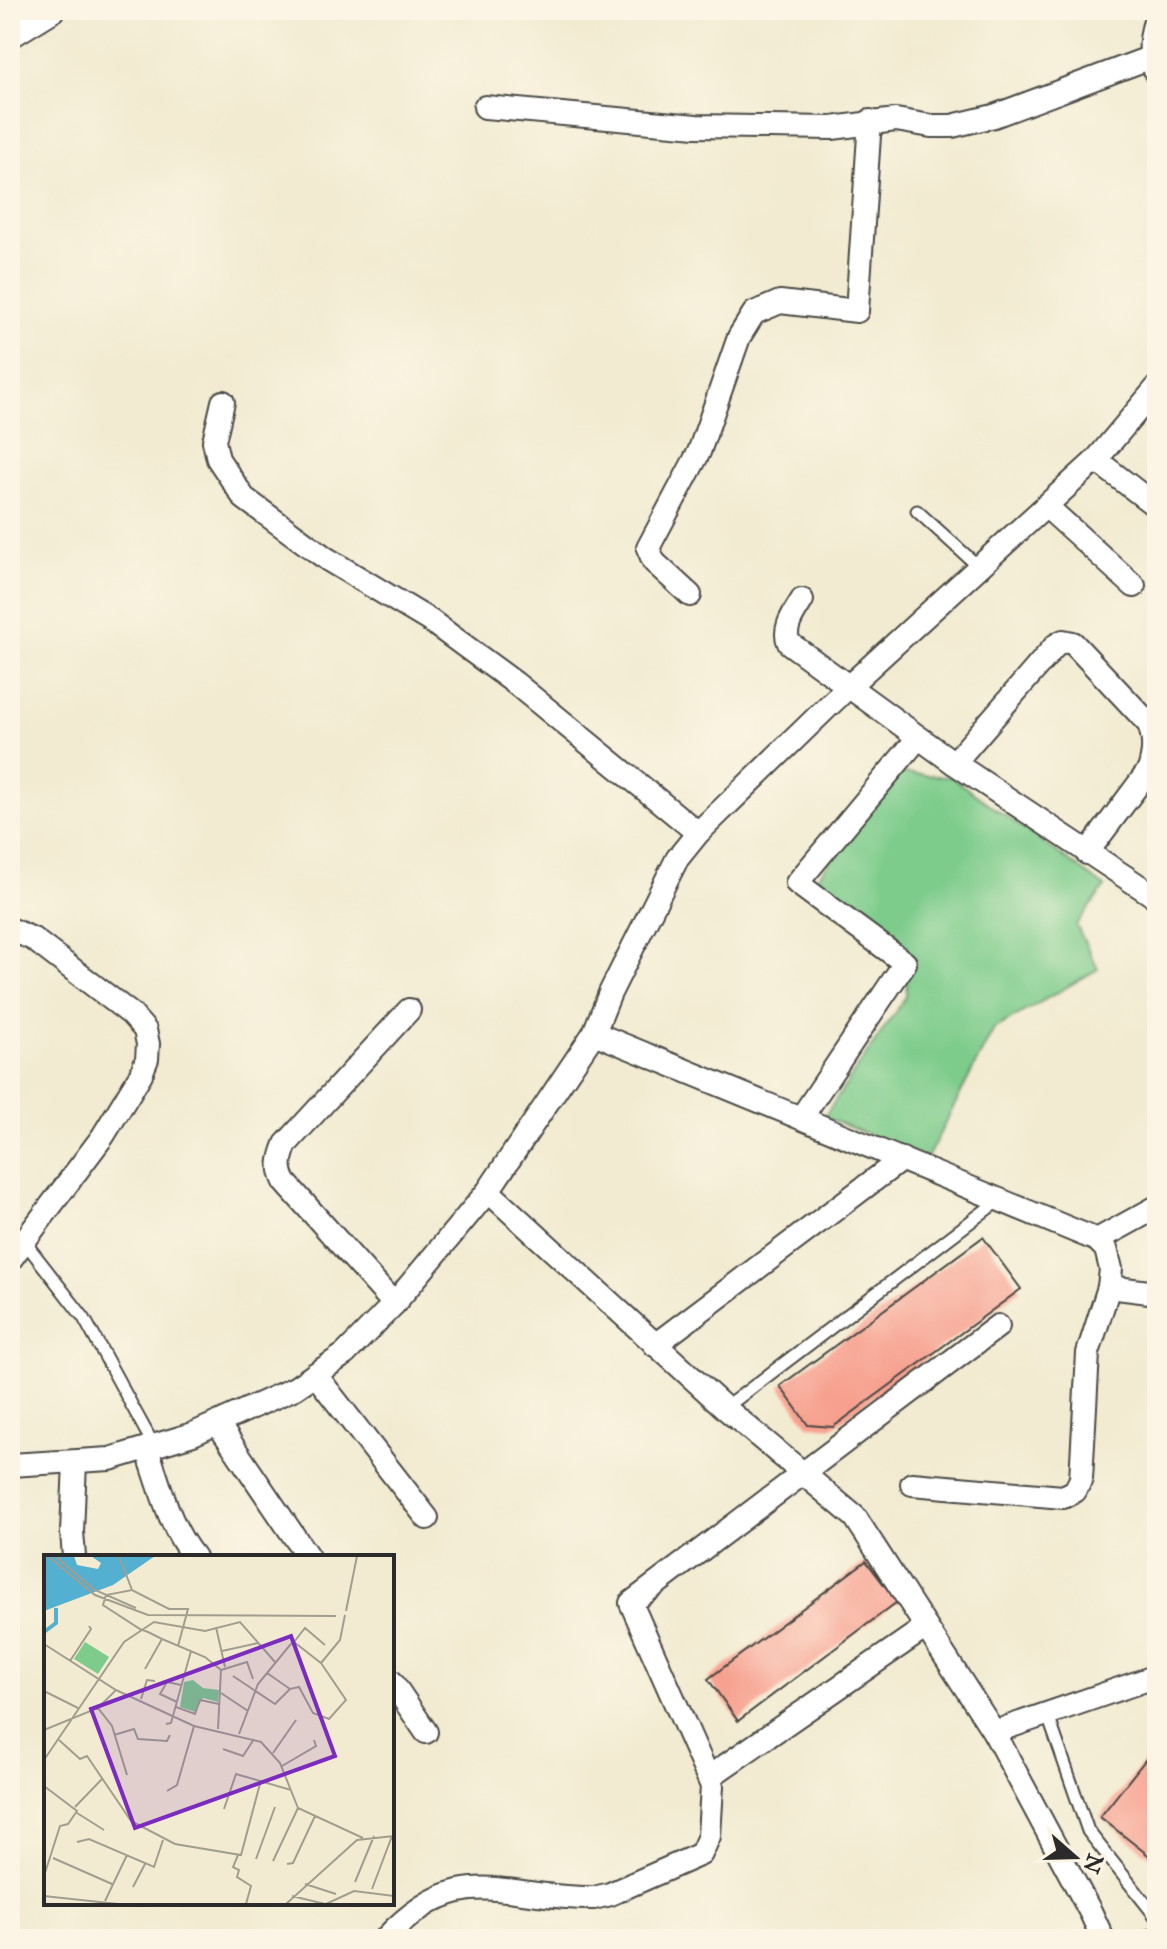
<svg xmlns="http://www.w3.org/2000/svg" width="1167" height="1949" font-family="'IM FELL Great Primer',serif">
  <rect width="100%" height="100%" fill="#fcf5e5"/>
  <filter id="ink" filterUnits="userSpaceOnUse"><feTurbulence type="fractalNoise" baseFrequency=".0125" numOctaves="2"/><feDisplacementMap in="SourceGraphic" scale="16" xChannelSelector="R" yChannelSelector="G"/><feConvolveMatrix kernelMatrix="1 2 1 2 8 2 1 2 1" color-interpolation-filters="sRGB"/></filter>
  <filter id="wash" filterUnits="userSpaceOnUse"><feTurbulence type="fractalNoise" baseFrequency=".006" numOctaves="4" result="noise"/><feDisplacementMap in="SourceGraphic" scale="32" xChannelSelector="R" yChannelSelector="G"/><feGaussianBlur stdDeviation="1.8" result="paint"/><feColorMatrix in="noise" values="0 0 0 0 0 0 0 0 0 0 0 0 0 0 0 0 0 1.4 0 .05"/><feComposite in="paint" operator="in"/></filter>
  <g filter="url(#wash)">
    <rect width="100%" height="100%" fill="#f2ebd1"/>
    <path fill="#7dcc8b" stroke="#547c5b" stroke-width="2" d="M 901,773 L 951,777 L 1105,887 L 1076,925 L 1098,969 L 994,1029 L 927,1158 L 824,1117 L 906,996 L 908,951 L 810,886 Z"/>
    <g id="blocks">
      <g fill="#f7a08f">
        <path d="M 983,1237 L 1021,1289 L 833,1427 L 808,1425 L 780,1386 Z"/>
        <path d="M 866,1561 L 897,1602 L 738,1721 L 708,1679 Z"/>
        <path d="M 1157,1745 L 1157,1862 L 1100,1817 Z"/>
      </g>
    </g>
  </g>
  <g filter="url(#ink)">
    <use href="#blocks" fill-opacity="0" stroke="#494844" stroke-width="2"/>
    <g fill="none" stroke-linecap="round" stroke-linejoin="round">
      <g stroke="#494844" stroke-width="15">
        <g id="service">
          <path d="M 917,511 L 979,567"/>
          <path d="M 24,1241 L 84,1318 L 154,1446"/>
          <path d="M 725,1408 L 999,1200"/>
          <path d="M 1047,1713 L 1088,1831 L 1157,1918"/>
          <path d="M 1140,1939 L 1157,1933"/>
        </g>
      </g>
      <g stroke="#494844" stroke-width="26">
        <g id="minor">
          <path d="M 1157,14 C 1150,36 1147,53 1157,75"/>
          <path d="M 10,37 L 54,10"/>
          <path d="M 485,107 L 696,126 L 832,128 L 896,120 L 931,126 L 952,126 L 994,116 L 1149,58"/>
          <path d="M 223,402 L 214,441 L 218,459 L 244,498 L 327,559 L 432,622 L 515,683 L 698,833"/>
          <path d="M 1096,460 L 1157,507"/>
          <path d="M 1046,506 L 1134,586"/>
          <path d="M 690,595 L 654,562 L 648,548 L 699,452 L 739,337 L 754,313 L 780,302 L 857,311 L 870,121"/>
          <path d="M 802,600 C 795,612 782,628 789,643 L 954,763 L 1157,898"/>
          <path d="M 954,763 L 1056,645 L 1063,641 L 1073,643 L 1149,724 C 1155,741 1154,754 1149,770 L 1087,853"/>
          <path d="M 10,929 L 33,939 L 131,1014 L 145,1030 L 148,1044 L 147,1059 L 141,1074 L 103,1136 L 10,1260"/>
          <path d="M 594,1033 L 1097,1240 L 1106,1249 L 1111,1269 L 1109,1287 L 1088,1353 L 1081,1479 L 1075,1491 L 1063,1497 L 912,1484"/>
          <path d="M 801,1118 L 905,963 L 797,883 L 918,738"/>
          <path d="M 488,1191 L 725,1408 L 855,1517 L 994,1732 L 1091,1913 L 1103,1939"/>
          <path d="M 1097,1240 L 1157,1207"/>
          <path d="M 1109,1287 L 1157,1293"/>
          <path d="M 394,1304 L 285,1182 C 278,1168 280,1159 286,1144 L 409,1010"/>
          <path d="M 655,1345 L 902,1159"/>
          <path d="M 315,1374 L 427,1518"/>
          <path d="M 218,1424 L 308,1557"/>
          <path d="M 147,1449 C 160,1485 169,1527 194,1557"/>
          <path d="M 10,1465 L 110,1459 L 193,1434 L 295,1388 L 345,1354 L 394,1304 L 488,1191 L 594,1033 L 610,993 L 677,859 L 698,833 L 848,687 L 1096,460 L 1157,387"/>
          <path d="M 74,1557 L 72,1532 L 75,1462"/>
          <path d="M 392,1682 L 426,1732"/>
          <path d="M 994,1732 L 1157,1676"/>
          <path d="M 709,1777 L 926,1627"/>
          <path d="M 385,1939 C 461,1858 502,1899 594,1898 L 610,1894 L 701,1854 L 709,1836 L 712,1786 L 631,1603 L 998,1326"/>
        </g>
      </g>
      <use href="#service" stroke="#fff" stroke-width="11"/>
      <use href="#minor" stroke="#fff" stroke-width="22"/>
    </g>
  </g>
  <g transform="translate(44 1555)">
    <rect width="350" height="350" fill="#f2ebd1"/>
    <path d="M 41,87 L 65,102 L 54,119 L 30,104 ZM 149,125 L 159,133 L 175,135 L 174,147 L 159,143 L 151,157 L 136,152 L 140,127 Z" fill="#7dcc8b"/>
    <path d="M 0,1 L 30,1 L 33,10 L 54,14 L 57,8 L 47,1 L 111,1 L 69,30 L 0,56 Z" fill="#53b0d1"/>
    <path fill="none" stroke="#53b0d1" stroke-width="4" d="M 0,77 L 12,68 L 12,53"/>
    <path fill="none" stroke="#a29e8f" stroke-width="2" d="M 4,1 L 51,40 L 104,60 L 292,61M 11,1 L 51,35 L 92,53M 75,1 L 88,35M 302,56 L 313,1M 172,72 L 181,112M 250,87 L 261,73 L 281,90M 0,89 L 72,135 L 150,171 L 217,187 L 236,208 L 254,253 L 319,283M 134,91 L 144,54 L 125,54 L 88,35 L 62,40 L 59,50 L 96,74 L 104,77 L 118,84 L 161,102 L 177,115M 178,96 L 214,88M 26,106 L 47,74 L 45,71M 101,114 L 118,84M 177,115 L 203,107 L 209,124M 223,118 L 246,134 L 255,132 L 269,158 L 285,164 L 302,145 L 277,108M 189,121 L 231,149 L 246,134M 0,136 L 34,153M 177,138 L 204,156M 97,144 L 103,125 L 111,126M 133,147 L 116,139 L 123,127 L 137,130M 132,152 L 151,159 L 156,145 L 175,149M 54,153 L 68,171 L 83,220M 122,169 L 127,168 L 147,96M 174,174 L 177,115M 0,175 L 54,153 L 72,135M 195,179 L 214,129 L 246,90 L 250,87 L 277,108 L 296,85 L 301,60M 70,180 L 90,174 L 94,184 L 123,186 L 126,180M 15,185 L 36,204 L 43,201 L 87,266 L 131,289 L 197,300 L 217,225M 179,194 L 199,201 L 210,184M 229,198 L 252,165M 0,205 L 80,87 L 110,67 L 161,76 L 196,67 L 231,107M 238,211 L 272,191 L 270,185M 0,231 L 33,256 L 24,269 L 16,271 L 0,321M 123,236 L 133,230 L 150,171M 31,252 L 58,224M 180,254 L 192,219 L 247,235M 33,258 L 60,275M 33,287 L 45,284 L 110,312 L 119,285M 194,300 L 189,312 L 195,315 L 193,322 L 207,331 L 202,349M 9,303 L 68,329M 212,304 L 231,252M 229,306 L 254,253M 243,309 L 249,308 L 271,261M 311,327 L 330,281M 261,329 L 292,339M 89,332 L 101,309M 328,334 L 348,281M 0,341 L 74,349M 248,341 L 281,349M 61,346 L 83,300M 242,349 L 313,285 L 350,281M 282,349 L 310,336 L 350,341"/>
    <path fill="#7b2cbf" fill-opacity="0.15" stroke="#7b2cbf" stroke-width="4" d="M 247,81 L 291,201 L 91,273 L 47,154 Z"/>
    <rect width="350" height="350" fill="none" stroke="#2b2b2b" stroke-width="4"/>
  </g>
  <rect width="1167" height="1949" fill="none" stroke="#fcf5e5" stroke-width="40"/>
  <g transform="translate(1075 1857) rotate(110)" stroke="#fcf5e5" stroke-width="6" paint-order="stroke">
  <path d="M0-6L14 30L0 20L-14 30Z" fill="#2b2b2b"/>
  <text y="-12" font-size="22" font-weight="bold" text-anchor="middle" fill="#2b2b2b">N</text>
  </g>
</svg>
